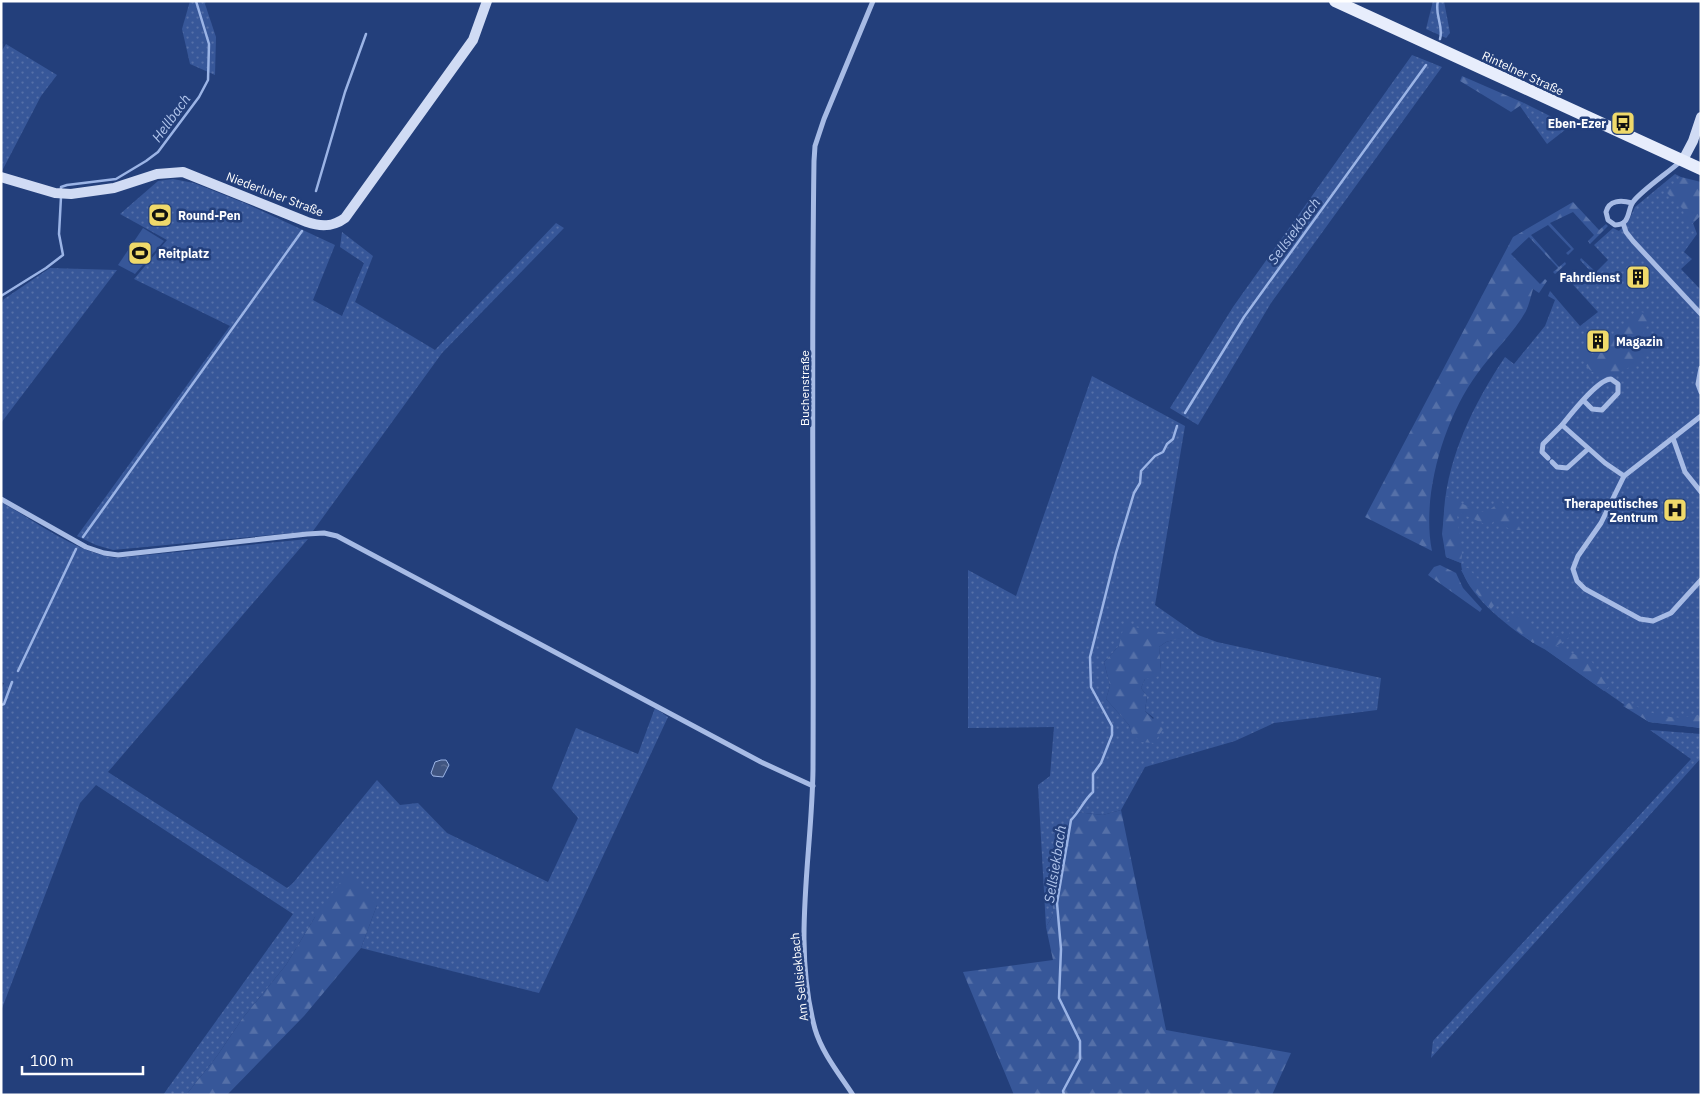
<svg xmlns="http://www.w3.org/2000/svg" width="1702" height="1096" font-family="'IBM Plex Sans',sans-serif">
  <defs>
    <pattern id="grass-dots" width="8" height="8" patternUnits="userSpaceOnUse" patternTransform="scale(1.25)"><rect width="8" height="8" fill="#375799"/><path d="M2 2h.1M6 6h.1" fill="none" stroke="#5570a8" stroke-width="1.8" stroke-linecap="round"/></pattern>
    <pattern id="forest-firs" width="22" height="20" patternUnits="userSpaceOnUse" patternTransform="scale(1.25)"><rect width="22" height="20" fill="#375799"/><path d="M5 1l3.5 6h-7zM16 11l3.5 6h-7z" fill="#5570a8"/></pattern>
    <pattern id="water-ripples" width="26" height="14" patternUnits="userSpaceOnUse" patternTransform="scale(1.25)"><rect width="26" height="14" fill="#405581"/><path d="M2 4q2-2 4 0t4 0M15 11q2-2 4 0t4 0" fill="none" stroke="#5d6e94"/></pattern>
  </defs>
  <rect width="100%" height="100%" fill="#233f7b"/>
  <g fill="url(#grass-dots)" fill-rule="evenodd">
    <path d="M 190,1 L 206,1 L 205,4 L 216,37 L 215,75 L 190,64 L 182,29 Z"/>
    <path d="M 1433,1 L 1444,1 L 1450,33 L 1446,38 L 1426,29 Z"/>
    <path d="M 6,44 L 57,75 L 41,96 L 2,171 L 1,52 Z"/>
    <path d="M 1412,55 L 1442,67 L 1271,303 L 1198,425 L 1170,408 L 1233,307 Z"/>
    <path d="M 1524,103 L 1570,126 L 1547,144 L 1520,106 Z"/>
    <path d="M 1675,174 L 1681,177 L 1701,197 L 1701,215 L 1693,223 L 1697,234 L 1684,252 L 1692,259 L 1681,269 L 1701,290 L 1701,728 L 1649,722 L 1546,650 C 1520,637 1462,594 1461,563 L 1446,557 C 1434,485 1466,415 1505,357 L 1514,364 L 1545,326 L 1555,300 L 1548,296 L 1550,291 L 1580,326 L 1598,312 L 1566,277 L 1570,273 L 1582,285 L 1593,274 L 1580,260 L 1581,258 L 1596,272 L 1608,260 L 1594,245 L 1613,228 L 1619,231 L 1629,220 L 1635,207 Z"/>
    <path d="M 173,179 L 194,183 L 247,204 L 335,245 L 313,300 L 342,316 L 364,263 L 340,247 L 342,232 L 373,256 L 355,302 L 435,350 L 556,223 L 564,228 L 442,353 L 313,531 L 113,550 L 96,545 L 77,536 L 230,326 L 134,279 L 167,240 L 120,214 L 158,181 Z"/>
    <path d="M 50,268 L 117,270 L 1,423 L 1,304 L 4,299 Z"/>
    <path d="M 1092,376 L 1185,426 L 1155,605 L 1198,635 L 1217,642 L 1381,678 L 1377,710 L 1274,723 L 1235,741 L 1145,767 L 1121,810 L 1103,815 L 1076,812 L 1069,821 L 1063,859 L 1052,865 L 1053,915 L 1046,927 L 1038,785 L 1050,776 L 1054,727 L 968,728 L 968,570 L 1016,596 ZM 1183,637 L 1166,642 L 1159,647 L 1161,670 L 1145,679 L 1141,688 L 1147,696 L 1145,711 L 1154,718 L 1132,734 L 1129,725 L 1106,699 L 1110,686 L 1104,662 L 1119,646 Z"/>
    <path d="M 1,502 C 37,522 75,552 116,558 L 308,539 L 108,772 L 287,888 L 293,883 L 377,780 L 400,805 L 418,803 L 447,833 L 548,882 L 578,818 L 552,788 L 576,728 L 638,754 L 655,708 L 668,717 L 539,993 L 361,948 L 377,905 L 315,917 L 286,965 L 242,1019 L 217,1056 L 186,1095 L 163,1095 L 293,914 L 96,785 L 80,803 L 1,1011 L 1,690 L 4,683 L 1,682 Z"/>
    <path d="M 1650,730 L 1701,734 L 1701,758 L 1431,1058 L 1433,1041 L 1691,759 Z"/>
  </g>
  <g fill="url(#forest-firs)">
    <path d="M 1462,76 L 1524,103 L 1511,112 L 1460,81 Z"/>
    <path d="M 1681,177 L 1701,182 L 1701,215 L 1693,223 L 1686,225 L 1683,209 L 1665,191 Z"/>
    <path d="M 1573,202 L 1599,230 L 1606,224 L 1608,226 L 1590,244 L 1588,241 L 1594,235 L 1573,212 L 1550,223 L 1574,249 L 1568,255 L 1566,253 L 1571,249 L 1548,225 L 1531,235 L 1559,267 L 1565,262 L 1566,264 L 1555,274 L 1553,272 L 1558,268 L 1529,237 L 1511,254 L 1540,284 L 1545,279 L 1547,281 L 1539,293 L 1533,289 C 1531,296 1529,305 1526,311 C 1514,333 1491,354 1477,374 C 1444,419 1421,496 1432,551 L 1365,517 L 1513,237 Z"/>
    <path d="M 1635,311 L 1652,314 L 1641,339 L 1653,347 C 1639,364 1602,391 1585,364 C 1582,359 1581,354 1579,349 L 1581,347 L 1592,358 L 1618,335 Z"/>
    <path d="M 1446,496 L 1480,512 L 1488,511 L 1501,501 L 1507,509 L 1509,519 L 1519,523 L 1522,530 L 1512,530 L 1494,521 L 1489,526 L 1460,513 L 1457,515 L 1462,555 L 1461,563 L 1446,557 L 1442,534 Z"/>
    <path d="M 1440,565 L 1456,573 L 1463,588 L 1482,609 L 1480,612 L 1428,575 L 1434,567 Z"/>
    <path d="M 1468,568 L 1498,601 L 1491,609 L 1470,586 L 1461,570 Z"/>
    <path d="M 1516,615 C 1528,621 1532,632 1545,636 L 1533,643 L 1506,622 Z"/>
    <path d="M 1124,625 L 1185,637 L 1166,642 L 1159,647 L 1161,670 L 1157,677 L 1145,679 L 1141,688 L 1147,696 L 1145,711 L 1163,729 L 1154,743 L 1141,742 L 1132,734 L 1129,725 L 1106,699 L 1110,686 L 1104,662 L 1119,646 Z"/>
    <path d="M 1569,631 L 1571,636 L 1556,646 L 1592,662 L 1604,681 L 1611,685 L 1604,691 L 1546,650 L 1544,646 L 1547,642 Z"/>
    <path d="M 1629,703 C 1654,715 1674,722 1701,714 L 1701,728 L 1649,722 L 1623,706 Z"/>
    <path d="M 1121,810 L 1166,1030 L 1291,1053 L 1272,1095 L 1014,1095 L 963,972 L 1053,960 L 1046,927 L 1053,915 L 1052,865 L 1063,859 L 1069,821 L 1076,812 L 1103,815 Z"/>
    <path d="M 347,873 L 377,905 L 361,948 L 304,1016 L 227,1095 L 186,1095 L 217,1056 L 242,1019 L 286,965 L 315,917 Z"/>
  </g>
  <g fill="#375799">
    <circle cx="160" cy="215" r="11"/>
    <path d="M 143,228 L 164,241 L 135,274 L 118,265 Z"/>
  </g>
  <path fill="url(#water-ripples)" stroke="#9bb4e6" d="M 441,760 L 446,760 L 449,765 L 443,777 L 433,776 L 431,773 L 435,762 Z"/>
  <g fill="none" stroke-linecap="round" stroke-linejoin="round">
    <g stroke="#9bb4e6" stroke-width="2.5">
      <path d="M 1438,1 C 1434,14 1444,26 1440,39"/>
      <path d="M 61,191 L 61,187 L 67,185 L 116,179 L 146,161 L 158,152 L 199,97 L 208,80 L 209,44 L 196,1"/>
      <path d="M 316,191 L 345,92 L 366,34"/>
      <path d="M 1,296 L 46,268 L 63,255 L 59,234 L 61,197"/>
      <path d="M 1185,413 L 1244,317 L 1426,65"/>
      <path d="M 83,537 L 302,231"/>
      <path d="M 18,671 L 76,549"/>
      <path d="M 1,705 L 4,704 L 12,682"/>
      <path d="M 1064,1095 L 1063,1091 L 1080,1059 L 1080,1041 L 1059,998 L 1061,949 L 1057,903 L 1071,820 C 1080,811 1084,800 1093,792 L 1093,774 L 1101,763 L 1112,735 L 1112,726 L 1091,687 L 1090,657 L 1116,553 L 1134,493 L 1140,483 L 1141,471 L 1155,456 L 1163,452 L 1167,444 L 1173,439 L 1177,426"/>
    </g>
    <g stroke="#a7bbe5" stroke-width="5">
      <path d="M 1632,203 C 1621,200 1609,200 1606,212 L 1608,220 L 1615,225 C 1631,225 1627,210 1633,202 C 1642,190 1669,172 1681,161"/>
      <path d="M 1623,223 L 1626,232 L 1633,241 L 1701,314"/>
      <path d="M 1701,368 L 1698,384 L 1701,392"/>
      <path d="M 1584,401 L 1592,409 L 1602,410 L 1618,393 L 1618,384 L 1611,379 C 1598,379 1571,414 1562,425 L 1605,463 L 1624,476"/>
      <path d="M 1701,416 L 1624,476 L 1601,523 L 1578,556 L 1573,569 L 1577,581 L 1585,589 L 1640,619 L 1653,621 L 1671,613 L 1701,580"/>
      <path d="M 1673,438 L 1685,472 L 1701,492"/>
      <path d="M 1548,458 L 1542,452 L 1543,444 L 1562,425"/>
      <path d="M 1552,462 L 1557,467 L 1567,468 L 1588,449"/>
      <path d="M 1,499 L 86,547 L 104,553 L 118,555 L 307,534 L 324,533 L 337,536 L 761,762 L 813,786"/>
      <path d="M 853,1095 C 840,1075 822,1053 815,1029 C 792,944 812,855 813,769 C 814,566 811,363 814,161 L 815,146 L 824,119 L 873,1"/>
    </g>
    <g stroke="#d0dbf4" stroke-width="10">
      <path d="M 1683,160 L 1693,141 L 1701,117"/>
      <path d="M 1,177 L 55,193 L 71,194 L 114,188 L 157,174 L 183,172 L 307,222 C 321,227 333,227 345,218 L 473,40 L 487,1"/>
    </g>
    <path stroke="#e7edfc" stroke-width="12" d="M 1335,1 L 1701,169"/>
  </g>
  <defs>
    <g id="bus-square" transform="scale(1.25)"><rect x="-9" y="-9" width="18" height="18" rx="4" fill="#efd96a" stroke="#233f7b"/><path d="M-5-6H5V4H4V6H2V4H-2V6H-4V4H-5ZM-3.5-4V0h7V-4ZM-3.5 1.2v1.5H-2V1.2ZM2 1.2v1.5H3.5V1.2Z" fill="#111"/></g>
    <g id="stadium-square" transform="scale(1.25)"><rect x="-9" y="-9" width="18" height="18" rx="4" fill="#efd96a" stroke="#233f7b"/><path d="M0-5a6.5 5 0 1 0 0 10a6.5 5 0 1 0 0-10ZM-3.5-1.8h7v3.6h-7Z" fill="#111"/></g>
    <g id="building-square" transform="scale(1.25)"><rect x="-9" y="-9" width="18" height="18" rx="4" fill="#efd96a" stroke="#233f7b"/><path d="M-4-6H4V6H1V3H-1V6H-4ZM-2.5-4.3h1.7v1.8h-1.7ZM.8-4.3h1.7v1.8H.8ZM-2.5-1h1.7V.8h-1.7ZM.8-1h1.7V.8H.8Z" fill="#111"/></g>
    <g id="hospital-square" transform="scale(1.25)"><rect x="-9" y="-9" width="18" height="18" rx="4" fill="#efd96a" stroke="#233f7b"/><path d="M-5-5h3v3.5h4V-5h3V5h-3V1.5h-4V5h-3Z" fill="#111"/></g>
  </defs>
  <g fill-rule="evenodd">
    <use href="#bus-square" x="1623" y="123"/>
    <use href="#stadium-square" x="160" y="215"/>
    <use href="#stadium-square" x="140" y="253"/>
    <use href="#building-square" x="1638" y="277"/>
    <use href="#building-square" x="1598" y="341"/>
    <use href="#hospital-square" x="1675" y="510"/>
  </g>
  <g text-anchor="middle" dominant-baseline="central" stroke-width="5" stroke-linejoin="round" paint-order="stroke">
    <g font-size="12" fill="#fff" stroke="#233f7b">
      <text transform="translate(1523 73) rotate(25)">Rintelner Straße</text>
      <text transform="translate(275 194) rotate(21)">Niederluher Straße</text>
      <text transform="translate(804 388) rotate(-90)">Buchenstraße</text>
      <text transform="translate(799 977) rotate(-96)">Am Sellsiekbach</text>
    </g>
    <g font-size="12" font-weight="bold" fill="#fff" stroke="#233f7b" text-anchor="end">
      <text x="1606" y="123">Eben-Ezer</text>
      <text x="178" y="215" text-anchor="start">Round-Pen</text>
      <text x="158" y="253" text-anchor="start">Reitplatz</text>
      <text x="1620" y="277">Fahrdienst</text>
      <text x="1616" y="341" text-anchor="start">Magazin</text>
      <text x="1658" y="503">Therapeutisches<tspan x="1658" dy="14">Zentrum</tspan></text>
    </g>
    <g font-size="14" font-style="italic" fill="#b2c6ed" stroke="#233f7b">
      <text transform="translate(171 118) rotate(-54)">Hellbach</text>
      <text transform="translate(1294 231) rotate(-54)">Sellsiekbach</text>
      <text transform="translate(1055 864) rotate(-81)">Sellsiekbach</text>
    </g>
  </g>
  <rect width="1702" height="1096" fill="none" stroke="#ffffff" stroke-width="5"/>
  <path d="M22 1066v8h121v-8" fill="none" stroke="#ffffff" stroke-width="2.5"/>
  <text x="30" y="1066" font-size="15" fill="#ffffff" stroke="#233f7b" stroke-width="4" paint-order="stroke">100 m</text>
</svg>
